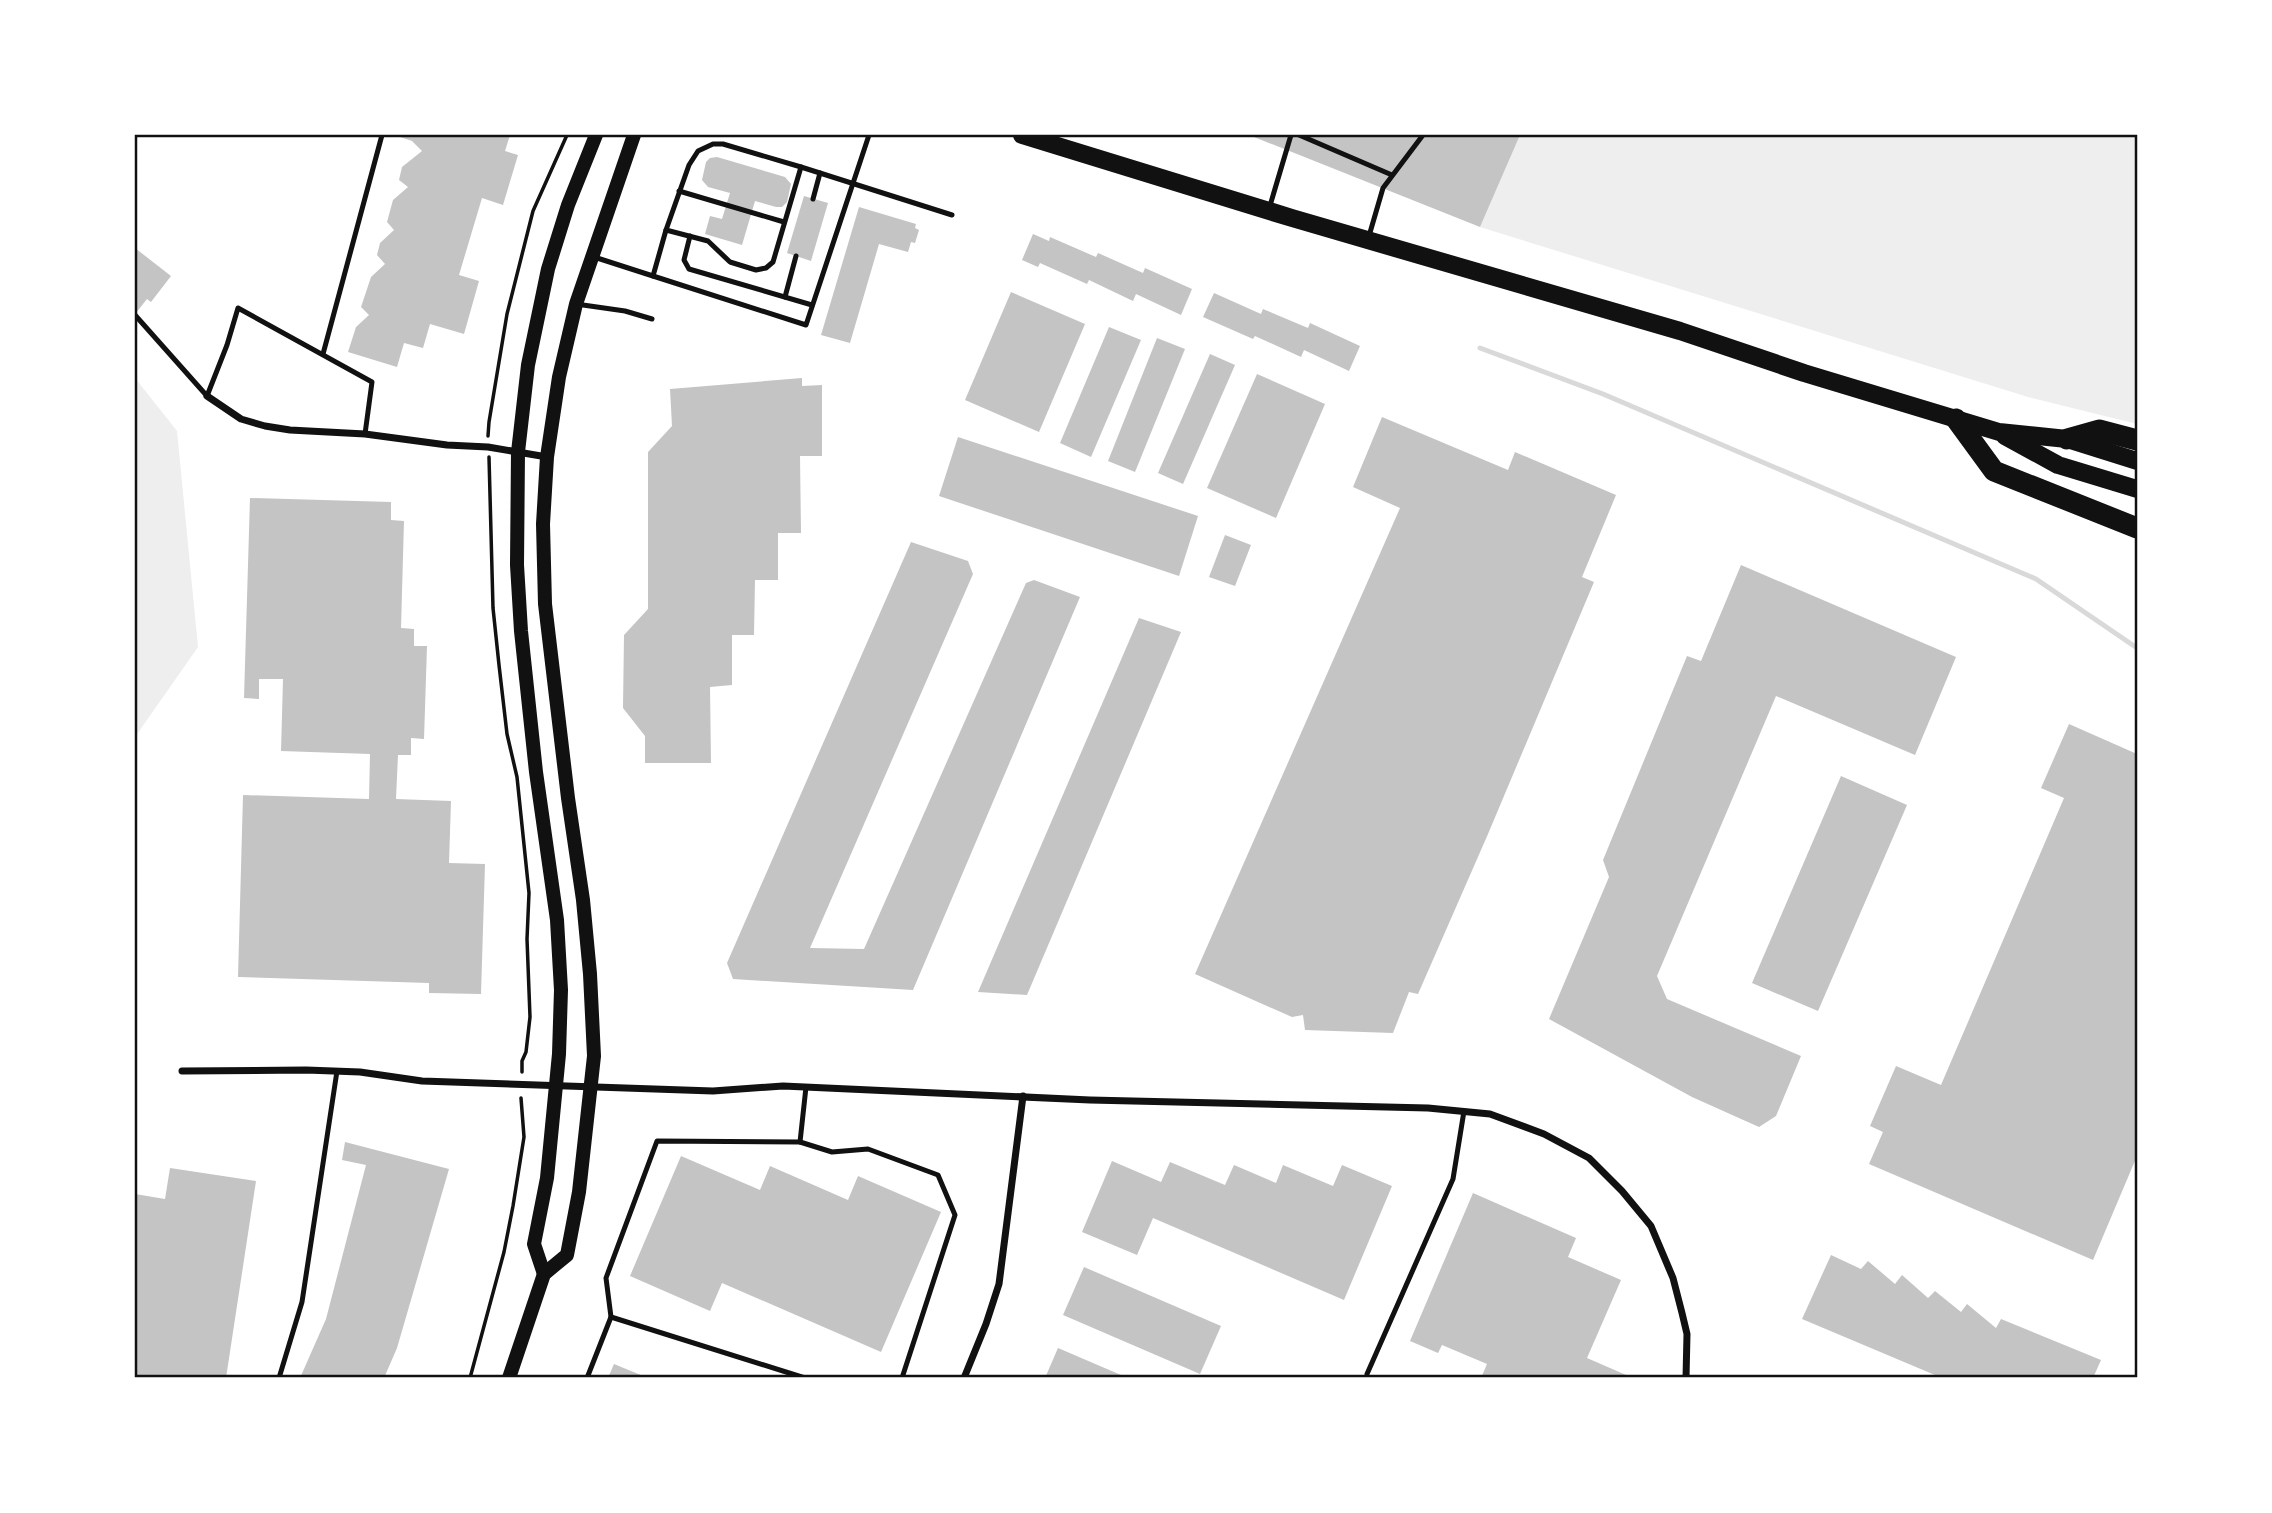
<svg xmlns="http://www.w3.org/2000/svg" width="2272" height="1513" viewBox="0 0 2272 1513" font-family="'Work Sans',sans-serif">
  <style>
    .green { fill: #eee }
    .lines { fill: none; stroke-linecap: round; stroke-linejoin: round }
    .stream { stroke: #d9d9d9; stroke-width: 5 }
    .building { fill: #c4c4c4 }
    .path { stroke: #111; stroke-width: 3.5 }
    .service { stroke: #111; stroke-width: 5 }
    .minor { stroke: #111; stroke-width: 7 }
    .secondary { stroke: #111; stroke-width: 14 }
    .primary { stroke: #111; stroke-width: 18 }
    .motorway { stroke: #111; stroke-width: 21 }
    .neatline { fill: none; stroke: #111; stroke-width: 2.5 }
  </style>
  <rect width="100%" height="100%" fill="#fff"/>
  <!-- green -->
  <g class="green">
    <polygon points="1520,135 2137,135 2137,424 2028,397 1480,227"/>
    <polygon points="135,378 177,431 198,647 135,737"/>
  </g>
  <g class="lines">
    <!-- stream -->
    <polyline class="stream" points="1480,348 1603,394 2036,579 2137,648"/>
  </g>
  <!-- building -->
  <g class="building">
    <polygon points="401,135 510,135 505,151 518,155 503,205 482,198 459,275 479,281 464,334 430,324 423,348 404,343 397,367 348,352 356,327 369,315 361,307 371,277 385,264 377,255 380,243 394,230 387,222 393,200 408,187 399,180 402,167 422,151 412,141 400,137"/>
    <polygon points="1249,135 1520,135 1480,227"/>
    <polygon points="717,157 785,177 791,184 787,202 782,207 776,207 755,201 742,245 705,234 710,216 722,219 730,193 708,187 702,180 706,162 710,158"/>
    <polygon points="804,196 828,203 811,261 787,253"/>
    <polygon points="859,207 916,224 915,228 919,230 915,243 911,242 908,252 879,244 850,343 821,335"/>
    <polygon points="1033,234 1049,241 1050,237 1096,257 1098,253 1143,273 1145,268 1192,289 1181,315 1136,294 1133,301 1089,280 1087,284 1040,263 1038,267 1022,260"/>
    <polygon points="135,248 171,276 151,302 147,299 135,314"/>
    <polygon points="1011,292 1085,324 1039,432 965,400"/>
    <polygon points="1214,293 1261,314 1263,309 1308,328 1310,323 1360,346 1349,371 1304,350 1301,357 1255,336 1253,339 1203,317"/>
    <polygon points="1109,327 1141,340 1091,457 1060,443"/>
    <polygon points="1157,338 1185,349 1135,472 1108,461"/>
    <polygon points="1210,354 1235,365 1183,484 1158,473"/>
    <polygon points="1257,374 1325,404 1276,518 1207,488"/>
    <polygon points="802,378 802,386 822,385 822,456 800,456 801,533 778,533 778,580 755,580 754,635 732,635 732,685 710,687 711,763 645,763 645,736 623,708 624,635 648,609 648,452 672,426 670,389"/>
    <polygon points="1382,417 1508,470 1515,452 1616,495 1582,577 1594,582 1488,834 1418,994 1409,992 1393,1033 1305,1030 1303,1015 1292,1017 1195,974 1400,508 1353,487"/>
    <polygon points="958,437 1198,516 1179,576 939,496"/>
    <polygon points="250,498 391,502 391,520 404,521 401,628 414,629 414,646 427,646 424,739 411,738 411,755 398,755 396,799 451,801 449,863 485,864 481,994 429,993 429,983 238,977 243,795 369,799 370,754 281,751 283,679 259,679 259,699 244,698"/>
    <polygon points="1225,535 1251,545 1235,586 1209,577"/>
    <polygon points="911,542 968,561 973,574 810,948 864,949 1026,583 1034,580 1080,597 913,990 733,979 727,963"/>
    <polygon points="1741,565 1956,657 1915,755 1776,696 1657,976 1667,999 1801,1056 1776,1116 1759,1127 1692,1097 1549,1019 1609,877 1603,860 1687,656 1701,661"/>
    <polygon points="1139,618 1181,632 1027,995 978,992"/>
    <polygon points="2069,724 2137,754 2137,1156 2093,1260 1869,1164 1883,1132 1870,1126 1896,1066 1941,1085 2064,798 2041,788"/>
    <polygon points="1841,776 1907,805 1818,1011 1752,983"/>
    <polygon points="345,1142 449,1169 397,1348 384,1378 300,1378 326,1319 366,1165 342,1160"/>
    <polygon points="681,1156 760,1190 770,1166 848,1200 858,1176 941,1212 881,1352 722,1283 710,1311 630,1276"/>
    <polygon points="1112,1161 1161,1182 1170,1162 1225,1185 1234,1165 1276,1183 1283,1165 1333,1186 1342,1165 1392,1186 1344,1300 1153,1218 1137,1255 1082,1232"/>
    <polygon points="170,1168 256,1181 226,1378 135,1378 135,1194 165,1199"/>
    <polygon points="1473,1193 1576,1238 1568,1257 1621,1280 1587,1358 1633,1378 1481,1378 1487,1364 1442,1345 1438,1353 1410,1341"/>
    <polygon points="1831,1255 1861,1269 1868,1261 1895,1284 1902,1275 1928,1298 1935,1291 1961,1312 1967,1304 1996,1328 2001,1319 2101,1360 2093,1378 1942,1378 1802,1319"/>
    <polygon points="1084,1267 1221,1326 1200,1374 1063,1315"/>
    <polygon points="1058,1348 1128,1378 1045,1378"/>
    <polygon points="614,1364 648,1378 608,1378"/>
  </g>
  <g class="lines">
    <!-- path -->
    <g class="path">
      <polyline points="488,436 489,422 507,314 533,211 567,135"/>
      <polyline points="489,457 493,608 499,665 507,734 517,777 529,893 527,939 530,1017 526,1052 522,1061 522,1072"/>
      <polyline points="470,1378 504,1252 513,1206 524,1137 521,1098"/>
    </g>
    <!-- service -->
    <g class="service">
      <polyline points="1299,135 1392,175"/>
      <polyline points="679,191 784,222"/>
      <polyline points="813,199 820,173"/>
      <polyline points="1269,209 1291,135"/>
      <polyline points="666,230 708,241 730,262 756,270 766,268 773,262 801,167"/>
      <polyline points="690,236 684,260 689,269 812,305"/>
      <polyline points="1369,236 1383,188 1423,135"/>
      <polyline points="594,257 653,276 666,230 689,165 698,151 713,144 723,144 801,167 952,215"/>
      <polyline points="653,276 806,325 869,135"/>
      <polyline points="785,297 796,256"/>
      <polyline points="576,304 625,311 652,319"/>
      <polyline points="135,315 207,396 227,345 238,308 372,382 365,434"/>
      <polyline points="323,354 382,135"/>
      <polyline points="800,1142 832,1152 868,1149 938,1175 955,1215 902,1378"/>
      <polyline points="1367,1374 1453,1179 1464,1111"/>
      <polyline points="279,1378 302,1302 337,1071"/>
      <polyline points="587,1378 611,1317"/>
      <polyline points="805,1378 611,1317 606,1278 657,1141 800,1142 806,1087"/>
    </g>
    <!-- minor -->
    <g class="minor">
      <polyline points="207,396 241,419 265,426 290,430 365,434 447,445 488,447 547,457"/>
      <polyline points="182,1071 306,1070 360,1072 422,1081 713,1091 783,1086 1090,1100 1428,1108 1490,1114 1544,1134 1589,1158 1622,1191 1651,1226 1673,1278 1682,1313 1687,1334 1686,1378"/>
      <polyline points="964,1378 986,1324 999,1284 1023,1096"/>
    </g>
    <!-- secondary -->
    <g class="secondary">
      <polyline points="544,1274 534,1244 547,1178 559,1054 561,990 557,920 536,772 521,631 517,565 518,452 528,365 548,269 568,205 596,135"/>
      <polyline points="509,1378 544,1274 567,1255 579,1192 594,1056 590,974 583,900 568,798 545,604 543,524 547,457 559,377 576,304 634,135"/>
    </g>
    <!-- primary -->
    <g class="primary">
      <polyline points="1022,135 1292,218 1680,331 1804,373 1999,432 2067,439 2137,461"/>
      <polyline points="2005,436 2058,465 2137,489"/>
    </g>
    <!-- motorway -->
    <g class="motorway">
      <polyline points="1956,419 1994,471 2137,528"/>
      <polyline points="2067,439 2099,430 2137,440"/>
    </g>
  </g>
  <!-- border -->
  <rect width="2272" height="1513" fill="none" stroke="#ffffff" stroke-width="273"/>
  <rect x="136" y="136" width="2000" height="1240" class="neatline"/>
</svg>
